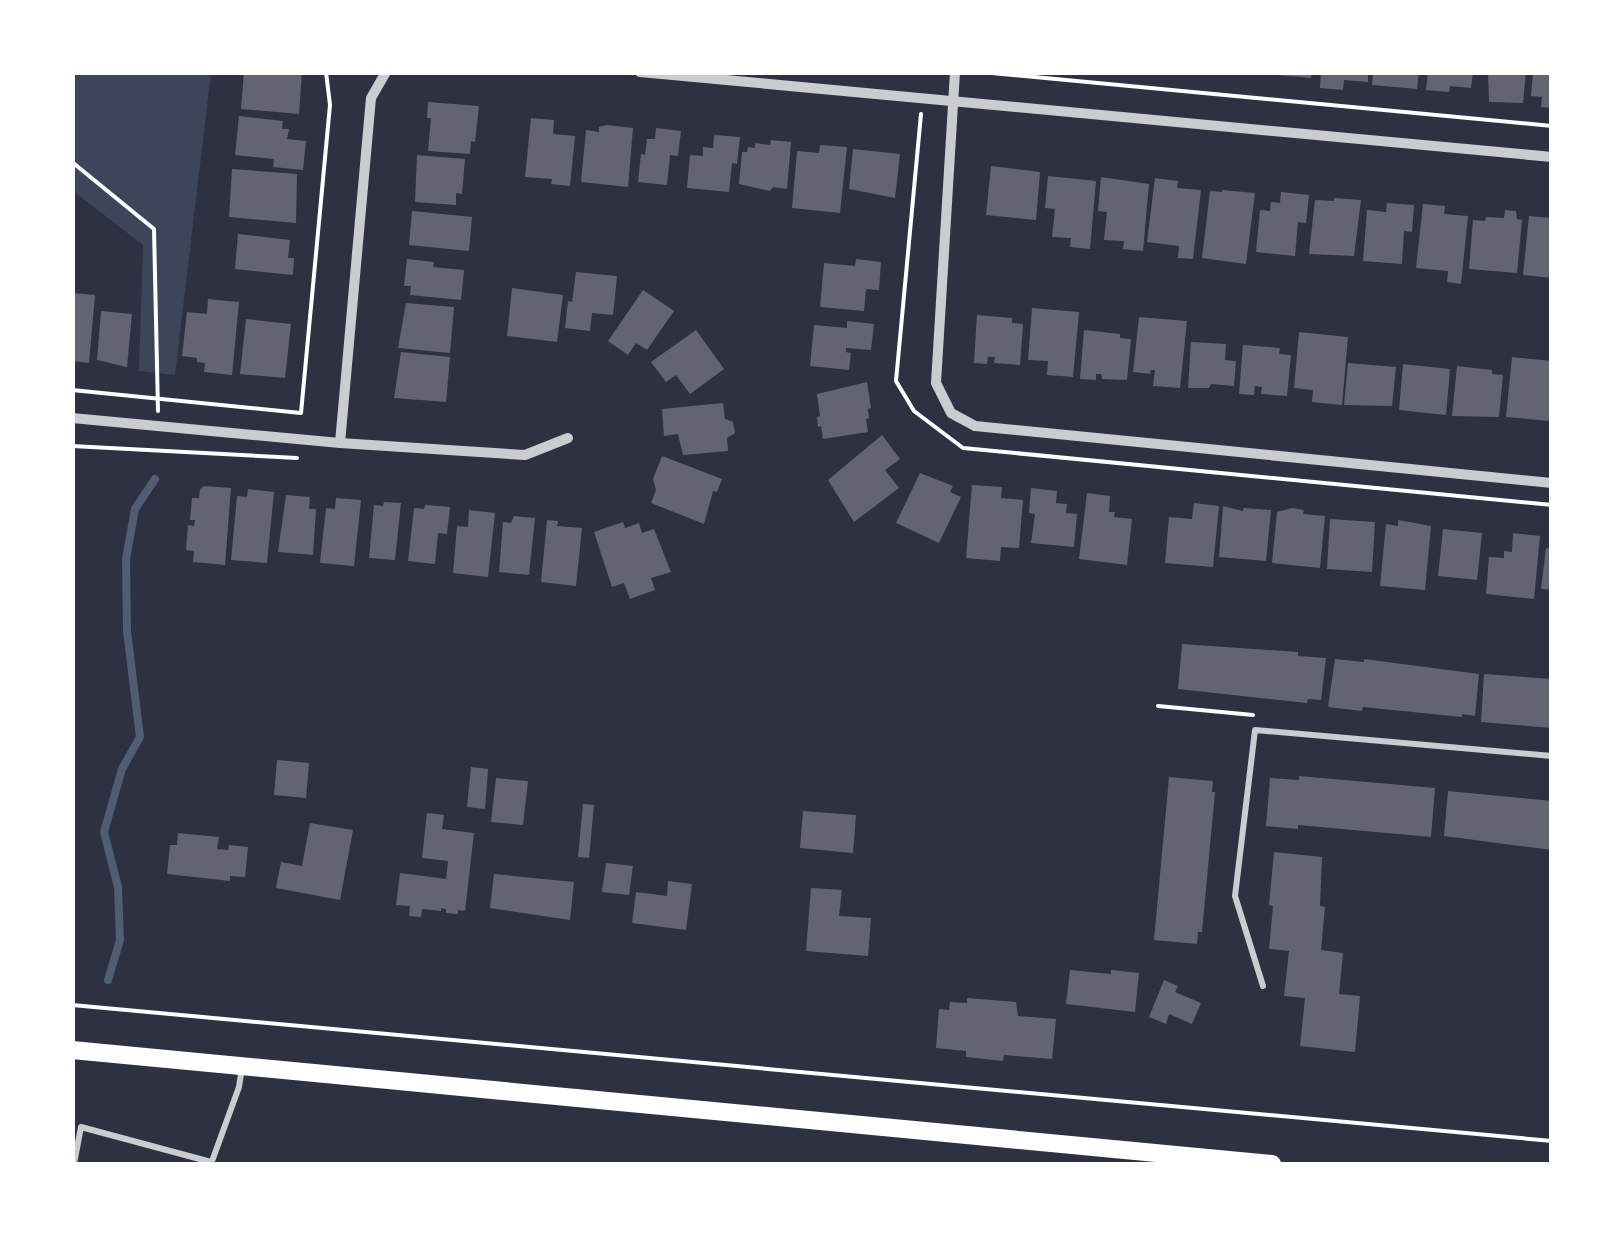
<svg xmlns="http://www.w3.org/2000/svg" width="1624" height="1237" viewBox="0 0 1624 1237" font-family="'DM Sans',sans-serif">
  <style>
    .green { fill: #3c4559 }
    .lines { fill: none; stroke-linecap: round; stroke-linejoin: round }
    .stream { stroke: #4f5d75; stroke-width: 8 }
    .building { fill: #626471 }
    .path { stroke: #fff; stroke-width: 4 }
    .service { stroke: #caccd0; stroke-width: 6 }
    .minor { stroke: #caccd0; stroke-width: 10 }
    .secondary { stroke: #fff; stroke-width: 18 }
  </style>
  <rect width="100%" height="100%" fill="#2d3142"/>
  <!-- green -->
  <polygon class="green" points="72,73 211,73 175,375 139,371 143,245 73,191"/>
  <g class="lines">
    <!-- stream -->
    <polyline class="stream" points="108,980 120,940 118,887 104,832 122,769 140,737 127,631 126,559 135,509 155,479"/>
  </g>
  <!-- building -->
  <g class="building">
    <polygon points="244,72 302,72 299,114 241,109"/>
    <polygon points="1279,72 1312,72 1311,78 1278,75"/>
    <polygon points="1321,72 1368,72 1368,82 1344,80 1343,90 1320,88"/>
    <polygon points="1373,72 1419,72 1417,89 1372,85"/>
    <polygon points="1428,72 1473,72 1471,88 1450,86 1449,92 1426,90"/>
    <polygon points="1488,72 1526,72 1523,103 1489,102"/>
    <polygon points="1533,72 1552,72 1552,108 1541,107 1542,97 1531,96"/>
    <polygon points="428,102 479,106 475,142 471,141 470,154 428,151 431,118 427,118"/>
    <polygon points="239,116 283,121 282,129 289,129 287,139 306,141 303,170 273,167 274,159 235,155"/>
    <polygon points="531,118 554,120 553,134 575,136 570,186 551,184 552,179 525,177"/>
    <polygon points="607,125 633,128 628,187 581,182 586,130 599,132 599,127"/>
    <polygon points="656,128 681,131 678,156 670,155 667,185 638,182 641,154 645,155 647,139 655,139"/>
    <polygon points="714,135 740,137 737,164 732,163 729,192 687,188 690,155 703,156 703,147 713,148"/>
    <polygon points="771,140 791,142 787,189 773,187 770,191 739,184 742,152 747,152 748,147 755,148 755,143 770,145"/>
    <polygon points="820,145 847,147 840,213 792,208 797,151 819,153"/>
    <polygon points="853,149 900,154 895,198 849,189"/>
    <polygon points="417,155 465,159 462,194 456,193 456,205 415,202"/>
    <polygon points="991,166 1040,172 1036,220 986,215"/>
    <polygon points="232,169 297,174 296,223 229,217"/>
    <polygon points="1048,176 1096,181 1090,249 1070,247 1071,238 1052,237 1055,209 1045,208"/>
    <polygon points="1101,177 1149,184 1143,251 1123,249 1124,241 1104,240 1107,212 1098,211"/>
    <polygon points="1155,178 1178,181 1177,188 1201,190 1193,259 1178,258 1179,246 1147,242"/>
    <polygon points="1222,190 1255,193 1246,264 1202,258 1210,191 1222,192"/>
    <polygon points="1281,192 1309,195 1306,223 1298,222 1295,256 1256,252 1260,210 1270,211 1271,202 1280,203"/>
    <polygon points="1334,198 1361,200 1354,256 1309,254 1315,200 1334,201"/>
    <polygon points="1387,203 1414,205 1412,232 1404,231 1402,264 1363,261 1367,210 1386,212"/>
    <polygon points="1423,204 1445,206 1444,214 1468,216 1461,284 1447,282 1448,271 1416,268"/>
    <polygon points="1505,210 1516,211 1517,219 1522,220 1517,273 1469,269 1473,220 1485,221 1486,217 1504,218"/>
    <polygon points="412,211 472,217 469,251 409,245"/>
    <polygon points="1529,216 1552,218 1552,278 1523,275"/>
    <polygon points="238,234 290,240 288,258 294,258 293,275 235,269"/>
    <polygon points="407,259 434,262 433,267 464,270 461,300 410,295 411,286 404,286"/>
    <polygon points="856,259 881,262 879,290 866,289 864,311 820,307 824,263 855,266"/>
    <polygon points="576,272 617,276 613,315 592,313 590,331 565,328 568,301 572,302"/>
    <polygon points="512,288 563,295 557,342 507,336"/>
    <polygon points="643,290 674,311 647,350 636,343 628,355 608,341"/>
    <polygon points="72,293 95,295 89,363 72,361"/>
    <polygon points="208,299 239,302 232,375 204,372 205,363 197,362 197,358 182,356 187,312 207,314"/>
    <polygon points="406,303 454,307 450,353 398,348"/>
    <polygon points="1032,308 1079,312 1073,377 1047,375 1048,361 1028,360"/>
    <polygon points="101,311 132,314 127,367 97,360"/>
    <polygon points="977,315 1012,318 1012,323 1023,324 1020,365 994,363 995,357 988,357 987,364 974,363"/>
    <polygon points="1139,317 1187,321 1180,388 1153,386 1155,370 1151,370 1150,374 1133,372"/>
    <polygon points="246,319 291,324 285,378 240,374"/>
    <polygon points="847,321 874,324 871,350 846,348 846,352 851,353 849,370 810,366 814,325 847,328"/>
    <polygon points="696,330 724,369 690,394 676,375 666,382 651,362"/>
    <polygon points="1084,330 1120,334 1120,338 1131,339 1127,380 1102,379 1101,374 1096,374 1096,380 1080,379"/>
    <polygon points="1299,332 1348,337 1342,405 1312,402 1313,390 1294,388"/>
    <polygon points="1191,342 1226,344 1225,360 1236,361 1234,386 1211,384 1209,388 1188,388"/>
    <polygon points="1243,345 1280,348 1279,354 1291,355 1287,396 1261,394 1262,387 1255,386 1254,395 1239,394"/>
    <polygon points="401,352 450,357 446,402 394,398"/>
    <polygon points="1512,357 1552,361 1550,421 1506,417"/>
    <polygon points="1348,363 1396,367 1392,406 1344,405"/>
    <polygon points="1403,364 1450,369 1446,415 1399,410"/>
    <polygon points="1457,366 1492,370 1492,374 1503,375 1499,417 1452,416"/>
    <polygon points="867,382 871,408 868,409 869,418 866,419 868,432 823,439 821,426 818,427 817,417 820,416 817,394"/>
    <polygon points="723,403 725,419 733,422 735,433 727,438 728,451 683,455 678,434 664,436 662,409"/>
    <polygon points="882,435 900,459 885,470 899,488 854,522 828,480"/>
    <polygon points="662,456 722,479 717,492 713,491 704,524 651,503 656,490 653,479"/>
    <polygon points="920,473 953,486 950,492 961,497 939,543 896,523"/>
    <polygon points="972,485 1002,487 1001,498 1023,500 1019,548 1001,547 1000,561 966,558"/>
    <polygon points="204,486 231,488 225,565 193,562 194,551 186,550 188,525 194,526 195,520 190,520 192,498 199,498 200,489"/>
    <polygon points="1031,488 1057,491 1056,503 1067,504 1066,513 1077,514 1074,547 1031,543 1035,514 1029,513"/>
    <polygon points="248,489 274,492 267,563 231,560 237,496 247,497"/>
    <polygon points="1087,493 1110,496 1109,512 1115,512 1114,517 1132,519 1127,565 1079,559"/>
    <polygon points="286,495 310,497 309,509 316,509 313,555 278,552"/>
    <polygon points="336,498 361,500 354,566 320,563 326,508 335,509"/>
    <polygon points="384,502 401,503 395,560 369,558 374,505 383,506"/>
    <polygon points="1194,503 1219,506 1213,567 1165,563 1169,517 1192,519"/>
    <polygon points="425,505 450,507 447,534 438,533 435,564 408,561 414,508 424,509"/>
    <polygon points="1223,506 1243,511 1244,508 1271,510 1266,561 1219,557"/>
    <polygon points="1292,508 1304,510 1303,514 1325,516 1320,568 1272,563 1277,512"/>
    <polygon points="469,510 495,513 488,577 453,573 457,526 468,527"/>
    <polygon points="514,516 535,518 529,575 499,572 503,522 511,523"/>
    <polygon points="1330,519 1375,522 1372,572 1327,569"/>
    <polygon points="547,520 558,521 557,526 582,528 576,586 541,582"/>
    <polygon points="1398,520 1431,526 1425,590 1380,586 1386,524 1398,526"/>
    <polygon points="623,522 625,528 639,523 642,533 654,529 671,572 651,578 655,590 630,599 624,583 612,587 594,532"/>
    <polygon points="1443,529 1482,533 1477,580 1438,576"/>
    <polygon points="1513,533 1540,536 1534,599 1486,594 1489,557 1504,558 1504,551 1512,552"/>
    <polygon points="1546,548 1552,549 1552,590 1541,589"/>
    <polygon points="1182,644 1298,652 1298,656 1326,658 1321,700 1308,699 1307,703 1178,689"/>
    <polygon points="1335,659 1364,662 1364,659 1479,674 1475,716 1462,714 1462,717 1363,707 1362,711 1328,707"/>
    <polygon points="1484,674 1552,679 1552,728 1481,722"/>
    <polygon points="277,760 309,763 306,798 274,795"/>
    <polygon points="471,767 488,769 485,809 467,807"/>
    <polygon points="1299,776 1435,788 1431,837 1298,825 1298,829 1266,826 1270,778 1299,780"/>
    <polygon points="1169,777 1213,781 1212,792 1215,792 1202,932 1198,932 1197,944 1154,940"/>
    <polygon points="496,778 528,781 523,825 491,822"/>
    <polygon points="1448,791 1552,801 1552,850 1444,836"/>
    <polygon points="583,804 594,805 589,858 578,857"/>
    <polygon points="803,811 856,815 853,853 800,848"/>
    <polygon points="427,813 444,815 442,829 474,833 465,911 458,910 458,914 446,913 446,909 441,908 441,911 422,909 421,917 409,916 410,906 396,905 400,873 446,879 448,861 422,858"/>
    <polygon points="310,823 353,830 340,900 276,888 281,862 302,866"/>
    <polygon points="178,833 219,837 217,849 228,850 229,845 248,847 245,877 230,876 230,881 167,874 170,845 177,845"/>
    <polygon points="1274,852 1322,857 1320,906 1325,907 1321,950 1343,953 1339,994 1360,996 1355,1052 1300,1046 1305,998 1284,996 1289,951 1269,949 1273,906 1269,905"/>
    <polygon points="606,863 633,866 629,895 602,892"/>
    <polygon points="494,874 574,882 570,920 490,908"/>
    <polygon points="668,881 692,884 686,930 632,923 636,892 667,896"/>
    <polygon points="811,888 842,890 839,916 871,918 868,956 806,951"/>
    <polygon points="1070,970 1111,974 1111,970 1139,973 1135,1012 1066,1004"/>
    <polygon points="1164,980 1178,986 1175,992 1201,1003 1192,1024 1169,1014 1166,1024 1149,1017"/>
    <polygon points="967,998 1016,1002 1018,1016 1056,1019 1052,1059 1004,1055 1003,1061 966,1057 966,1051 936,1048 939,1009 949,1010 950,1002 967,1003"/>
  </g>
  <g class="lines">
    <!-- path -->
    <g class="path">
      <polyline points="981,72 1552,126"/>
      <polyline points="921,114 896,381 914,411 963,448 1552,505"/>
      <polyline points="72,162 154,229 158,411"/>
      <polyline points="72,390 301,413 330,105 326,72"/>
      <polyline points="72,446 297,458"/>
      <polyline points="1158,706 1253,715"/>
      <polyline points="72,1005 1552,1141"/>
    </g>
    <!-- service -->
    <g class="service">
      <polyline points="1263,986 1235,896 1255,730 1552,756"/>
      <polyline points="74,1164 81,1127 211,1162"/>
      <polyline points="211,1164 239,1087 242,1067"/>
    </g>
    <!-- minor -->
    <g class="minor">
      <polyline points="640,72 1552,157"/>
      <polyline points="955,72 936,383 951,413 975,426 1552,483"/>
      <polyline points="72,418 340,443 525,455 568,438"/>
      <polyline points="340,443 371,98 386,72"/>
    </g>
    <!-- secondary -->
    <polyline class="secondary" points="72,1050 1272,1164"/>
  </g>
  <!-- border -->
  <rect width="1624" height="1237" fill="none" stroke="#ffffff" stroke-width="150"/>
</svg>
